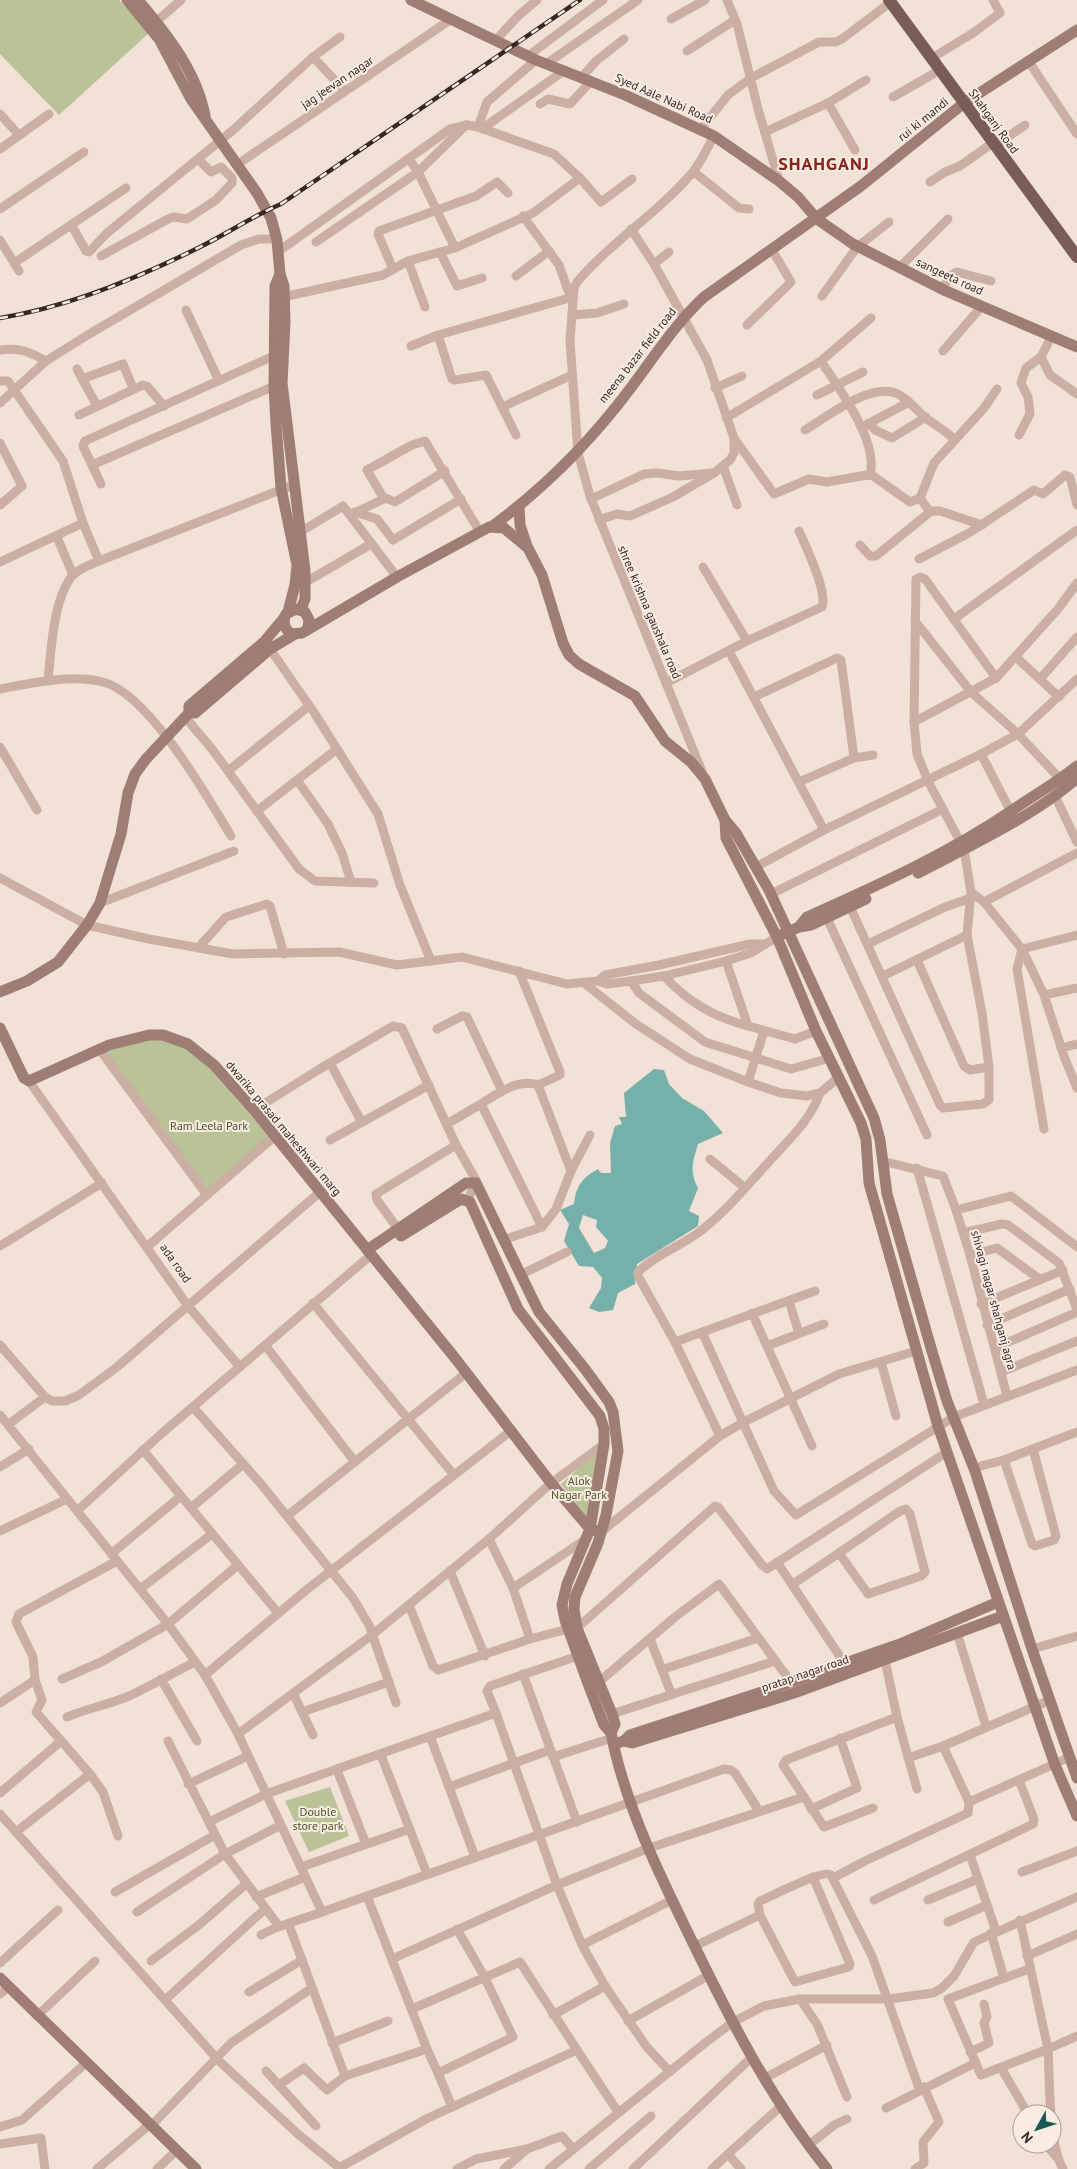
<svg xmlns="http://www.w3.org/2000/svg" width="1077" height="2169" viewBox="0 0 1077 2169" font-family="'PT Sans',sans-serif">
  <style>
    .green { fill: #bac297 }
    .water { fill: #75b1aa; fill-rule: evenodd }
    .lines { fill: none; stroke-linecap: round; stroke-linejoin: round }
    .street { stroke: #cbafa3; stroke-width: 9 }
    .secondary { stroke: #9e7d74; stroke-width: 11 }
    .primary { stroke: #785c55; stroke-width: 12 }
    .rail-casing { stroke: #352825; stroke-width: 4.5 }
    .rail { stroke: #faece3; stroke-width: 2.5; stroke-dasharray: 8; stroke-linecap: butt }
    .labels { text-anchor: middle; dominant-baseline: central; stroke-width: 4; stroke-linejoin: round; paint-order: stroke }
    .street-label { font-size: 12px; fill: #352825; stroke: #faece3 }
    .park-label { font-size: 12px; fill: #4b5528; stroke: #faece3 }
    .district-label { font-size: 18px; font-weight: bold; letter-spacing: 1px; fill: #89231a; stroke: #faece3 }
  </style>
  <rect width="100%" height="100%" fill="#f2e1d7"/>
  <!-- green -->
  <g class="green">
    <polygon points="0,0 119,0 149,33 59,115 0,54"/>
    <polygon points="157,1037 188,1044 270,1137 208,1189 105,1051"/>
    <polygon points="598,1451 589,1522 561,1484"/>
    <polygon points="330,1787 349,1836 309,1852 285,1801"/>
  </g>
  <!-- water -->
  <path class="water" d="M654 1069 664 1070 669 1084 682 1098 704 1111 723 1133 698 1144C693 1161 689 1172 698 1188L689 1211 699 1216 698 1226 637 1264 635 1284 618 1293 613 1310 599 1312 589 1308 601 1288 602 1278 593 1267 579 1266 564 1241 569 1224 560 1210 574 1204C576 1186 582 1178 598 1169L601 1173H611L610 1143 615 1126 622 1124 619 1117H626L624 1093ZM583 1215 597 1220 596 1227 608 1241 605 1248 594 1253 579 1228Z"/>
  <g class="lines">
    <!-- street -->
    <g class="street">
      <polyline points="727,0 737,24 758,109 779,181"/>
      <polyline points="671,19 705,0"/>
      <polyline points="151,26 181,0"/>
      <polyline points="495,41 518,16 537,0"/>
      <polyline points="687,51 735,20"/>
      <polyline points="528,56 603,0"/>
      <polyline points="313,57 345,91"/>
      <polyline points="932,58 973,33 1000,13 993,0"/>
      <polyline points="1029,62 1077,134"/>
      <polyline points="546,64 638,0"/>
      <polyline points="582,77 596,61 624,39"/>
      <polyline points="893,97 940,70"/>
      <polyline points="828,103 855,150"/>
      <polyline points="540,104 548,99 570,104 591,81"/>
      <polyline points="0,114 19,135"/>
      <polyline points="478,127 487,102 536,60"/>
      <polyline points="482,129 565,70"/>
      <polyline points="700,130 728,95 751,78 819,42 836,42 842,39 891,2"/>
      <polyline points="765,132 828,103 866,80"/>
      <polyline points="996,145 1025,125"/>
      <polyline points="0,149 49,114"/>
      <polyline points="238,164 450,20"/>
      <polyline points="694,172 739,208 749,209"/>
      <polyline points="930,182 945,172 960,166 994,142"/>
      <polyline points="0,209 84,152"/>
      <polyline points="523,216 559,265 570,296"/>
      <polyline points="72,226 86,251 89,252 107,233 232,131 313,57 340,37"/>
      <polyline points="0,240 19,271"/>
      <polyline points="316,242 418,172 409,159"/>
      <polyline points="455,248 418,172 466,125"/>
      <polyline points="279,251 450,129 467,125 478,127 554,154 580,178 601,202 632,179"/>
      <polyline points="440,252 457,286 482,278"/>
      <polyline points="101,256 168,219 174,217 187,219 216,200 232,183 232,178 221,167 211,172 198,159"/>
      <polyline points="408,261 425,307"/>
      <polyline points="14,263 126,188"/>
      <polyline points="654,264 669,252"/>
      <polyline points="900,267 948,219"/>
      <polyline points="393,269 378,234 379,231 476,196 497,182 508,193"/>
      <polyline points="516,276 549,251"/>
      <polyline points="942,289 950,276 957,272 991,281"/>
      <polyline points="822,296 857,247 889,222"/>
      <polyline points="283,297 383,275 408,261 455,248 533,213 580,178"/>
      <polyline points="186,310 219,381"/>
      <polyline points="572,315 597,313 624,304"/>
      <polyline points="747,325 791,282 772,250"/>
      <polyline points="438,335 452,379 455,380 486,375 516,435"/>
      <polyline points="1051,337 1041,357 1050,375 1077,394"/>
      <polyline points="411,346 438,335 573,297"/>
      <path d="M0 350C19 347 30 352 46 361"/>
      <polyline points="943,351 982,306"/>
      <path d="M821 361C839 389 879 441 870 475"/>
      <polyline points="77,369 97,406"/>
      <polyline points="82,379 123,364 133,388"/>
      <polyline points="0,381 8,381 63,461 83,523 99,561 293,485"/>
      <polyline points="715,388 742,376"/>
      <polyline points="817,395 863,372"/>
      <polyline points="0,403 46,361 91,333 241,245 259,239 277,239"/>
      <polyline points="502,407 572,375"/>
      <polyline points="79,415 143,385 147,386 164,406"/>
      <polyline points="726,418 821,361 871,318"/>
      <polyline points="869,423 875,430 892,438 926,417"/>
      <polyline points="866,425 909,402"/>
      <path d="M805 430C828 416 872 381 898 394 909 400 917 411 927 419 937 426 946 431 955 440"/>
      <polyline points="1019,435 1030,414 1028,397 1021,383 1026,368 1041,357"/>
      <polyline points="734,438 774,494 809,479 827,482 867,475 873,476 910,502 920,498"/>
      <polyline points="0,443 22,486 0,505"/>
      <polyline points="92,465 279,384"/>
      <polyline points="723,466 737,505"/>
      <polyline points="101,484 83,446 85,441 278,354"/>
      <polyline points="384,499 367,470 412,445 425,441 480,532"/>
      <polyline points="591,499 644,474 658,473 679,476 712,473"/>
      <polyline points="930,511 940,511 982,525"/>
      <polyline points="355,512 377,519 393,540 461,499"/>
      <polyline points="354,513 386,498 395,502 445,471"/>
      <polyline points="599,520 617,514 630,516 673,497 714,473 730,460 734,453 734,438 707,360 654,264 631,229"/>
      <polyline points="302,531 343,506 397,577"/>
      <polyline points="57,537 73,575"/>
      <polyline points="860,545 870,556 876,556 930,512 920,498 934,463 984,408 997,389"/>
      <polyline points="919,559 969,533 1034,490 1043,494 1065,475 1070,477 1077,505"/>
      <polyline points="0,562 83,523"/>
      <polyline points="703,567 747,641"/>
      <polyline points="306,582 371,544"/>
      <polyline points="954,619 1077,530"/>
      <polyline points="915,621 971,692 1018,734 1063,782"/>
      <polyline points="270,649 315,714 378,814 400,885 431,961"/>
      <polyline points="729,651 824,830"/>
      <polyline points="1016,657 1059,697"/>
      <polyline points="996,678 925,579 920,577 916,579 914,722 917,754 928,781 964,849 971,892 984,902 1022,949 1044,995 1065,1059 1077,1088"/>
      <polyline points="1040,679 1077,637"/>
      <path d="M48 681C51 651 53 600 72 576 79 568 90 565 99 561"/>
      <path d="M666 683 747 641 822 607C828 592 806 547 799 531"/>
      <path d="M0 689C32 683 70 674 103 682 148 693 207 796 231 836"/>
      <polyline points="754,697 837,658 841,660 854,758 799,782"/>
      <polyline points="185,717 212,749 299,869 315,881 374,883"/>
      <polyline points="914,722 996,678 1058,609 1077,583"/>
      <polyline points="0,747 37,810"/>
      <polyline points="981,754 1013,816"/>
      <polyline points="854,758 873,755"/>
      <polyline points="228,771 309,706"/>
      <path d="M703 774 590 496 578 453 570 341 574 288 577 282C612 241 658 213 692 173 701 163 707 148 714 136"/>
      <polyline points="297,780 328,824 342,853 351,882"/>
      <polyline points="1055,796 1077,842"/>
      <polyline points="257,811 337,749"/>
      <polyline points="756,867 824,830 981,754 1018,734 1077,679"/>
      <polyline points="0,878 87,925 149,939 233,954 339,952 397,965 462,957 567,984 598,981 605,975 659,965 750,944 765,944"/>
      <polyline points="771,894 943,809"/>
      <polyline points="848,902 940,1105 943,1108 983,1104 989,1100 989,1067 982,1013 967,935 971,892"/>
      <polyline points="984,902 1077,853"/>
      <polyline points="100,903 234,851"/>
      <polyline points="827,918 927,1135"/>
      <polyline points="868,944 945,907 971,898"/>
      <polyline points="198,948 226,917 267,904 270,906 284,954"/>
      <polyline points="917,960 964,1066 970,1070 989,1067"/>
      <polyline points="726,961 748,1026 795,1039 816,1031"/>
      <polyline points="519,971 560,1072 560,1075 538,1085 571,1171"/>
      <path d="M664 976C688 1002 714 1017 748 1026"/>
      <polyline points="883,976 967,935"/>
      <polyline points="598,981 607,984 631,981 664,976 726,961 751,953 777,937"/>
      <polyline points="631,981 639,993 705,1042 791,1069 830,1058"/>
      <polyline points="584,983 636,1024 690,1059 748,1082 781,1093 807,1096 820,1093 839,1077"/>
      <polyline points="1044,995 1077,988"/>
      <polyline points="437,1029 462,1016 467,1017 502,1091"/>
      <polyline points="1061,1048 1077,1044"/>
      <polyline points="100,1050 207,1195"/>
      <polyline points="330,1063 361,1121"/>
      <polyline points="29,1081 188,1306 240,1367"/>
      <polyline points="748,1082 764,1031"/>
      <path d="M481 1104C497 1094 518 1078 538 1085"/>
      <polyline points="254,1110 318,1070 393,1026 402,1028 456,1145 476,1180 468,1200"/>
      <polyline points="447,1124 481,1104 542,1227 503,1240"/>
      <polyline points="1044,1129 1017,969 1022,949 1077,935"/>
      <polyline points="330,1140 429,1085"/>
      <polyline points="710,1159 745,1188"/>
      <polyline points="882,1161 943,1176 956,1210 1011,1196 1077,1247"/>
      <polyline points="917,1168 984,1404"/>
      <polyline points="956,1210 970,1255 1007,1396"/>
      <polyline points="542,1227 556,1209 571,1171 590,1135"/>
      <polyline points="398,1229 377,1200 376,1194 456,1145"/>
      <polyline points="963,1233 1002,1224 1008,1225 1059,1263 1077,1309"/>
      <polyline points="0,1246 102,1183"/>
      <polyline points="148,1246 275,1136"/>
      <polyline points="970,1255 997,1248 1038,1278 1037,1281 981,1304"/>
      <polyline points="520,1275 567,1252"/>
      <polyline points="1037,1281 1063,1270"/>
      <polyline points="789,1301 799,1333"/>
      <polyline points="313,1303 453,1474"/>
      <polyline points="752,1313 812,1446"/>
      <polyline points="987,1325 1070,1289"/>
      <polyline points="702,1332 774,1491 796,1515 954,1417 1077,1370"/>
      <polyline points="675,1342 815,1291"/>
      <polyline points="0,1345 45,1397 52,1401 65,1401 79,1395 117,1367 320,1192"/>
      <polyline points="265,1345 355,1462"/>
      <polyline points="767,1346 824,1324"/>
      <polyline points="995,1348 1077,1312"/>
      <polyline points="881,1362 896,1416"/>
      <polyline points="1001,1372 1077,1341"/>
      <polyline points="193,1407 261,1484 353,1598 369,1625 396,1703"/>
      <polyline points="0,1415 168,1624 205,1675 238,1734 322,1912 724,1769 731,1770 735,1773 759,1811"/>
      <polyline points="9,1424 45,1397"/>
      <path d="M720 1436 675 1342 638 1276V1272C656 1254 682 1246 702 1230 726 1211 745 1188 766 1165 787 1141 809 1123 820 1093"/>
      <polyline points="143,1450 278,1613"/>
      <polyline points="1004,1460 1032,1544 1035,1546 1054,1540 1056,1536 1033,1449"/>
      <polyline points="0,1467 29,1449"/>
      <polyline points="973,1468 1004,1460 1077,1432"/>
      <polyline points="191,1508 243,1464"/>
      <polyline points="77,1511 161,1434 371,1255"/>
      <polyline points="287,1516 466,1373"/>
      <polyline points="0,1531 67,1499"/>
      <polyline points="601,1532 720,1436 744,1422 839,1374 916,1351"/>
      <polyline points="489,1539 513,1588 530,1639"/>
      <polyline points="111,1554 181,1496"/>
      <polyline points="117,1561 19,1614 16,1622 33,1657 35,1680 42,1700 36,1712 90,1774 103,1792 118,1836"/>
      <polyline points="777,1562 845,1664"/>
      <polyline points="450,1571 485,1656"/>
      <polyline points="793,1584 839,1553 868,1594 921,1576 925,1572 910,1514 906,1509 900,1511 839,1553"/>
      <polyline points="513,1588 586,1539"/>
      <polyline points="140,1589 212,1534"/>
      <polyline points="409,1605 433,1666 438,1670 530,1639 568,1629"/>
      <polyline points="577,1628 715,1506 718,1507 762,1565 767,1569 947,1452"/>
      <polyline points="957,1633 986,1726"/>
      <polyline points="650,1639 671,1693"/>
      <polyline points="1032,1649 1077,1636"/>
      <polyline points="664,1669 758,1638"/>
      <polyline points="523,1674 577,1822"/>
      <polyline points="205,1675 305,1591 512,1430"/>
      <polyline points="62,1679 101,1662 168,1624 238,1565"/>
      <polyline points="161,1679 197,1741"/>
      <polyline points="600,1681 675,1617 719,1584 791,1682"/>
      <polyline points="294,1695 313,1735"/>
      <polyline points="1050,1700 943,1746 969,1802 1070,1757"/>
      <polyline points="0,1703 35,1680"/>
      <polyline points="302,1712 389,1682"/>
      <polyline points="496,1713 487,1691 490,1686 578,1656"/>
      <polyline points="612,1714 775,1661"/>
      <path d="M67 1717C88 1708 108 1705 129 1696 151 1686 173 1673 195 1662"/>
      <polyline points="897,1717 917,1789"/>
      <polyline points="238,1734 372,1635 489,1539 551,1483 604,1444"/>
      <polyline points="430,1736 475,1857"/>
      <polyline points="168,1741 225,1854 278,1925"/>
      <polyline points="381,1755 427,1874"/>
      <polyline points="553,1757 612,1738"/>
      <polyline points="908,1758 943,1746"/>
      <polyline points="337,1770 366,1844"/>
      <polyline points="188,1784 248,1756"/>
      <polyline points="449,1787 550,1750"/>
      <polyline points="0,1793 60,1742"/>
      <polyline points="873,1808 824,1827 783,1765 786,1760 897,1717 885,1660"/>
      <polyline points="811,1809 857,1788 840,1738"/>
      <polyline points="0,1814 219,2061 299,2135 341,2169"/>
      <polyline points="209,1822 266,1794 496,1713 557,1885 392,1959"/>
      <polyline points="16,1832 90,1774"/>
      <polyline points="970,1855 996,1931"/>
      <polyline points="301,1867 410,1829"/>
      <polyline points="1022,1872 1077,1851"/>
      <path d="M813 1877 850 1964 849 1967 795 1982 760 1915 758 1904 760 1901C772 1896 823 1869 831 1875L872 1956 920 2091"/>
      <polyline points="833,1878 865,1861 968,1813 969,1802"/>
      <polyline points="115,1892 215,1835"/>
      <polyline points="256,1897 305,1877"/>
      <polyline points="874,1900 1033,1824 1034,1819 1019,1780"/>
      <polyline points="928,1900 978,1879"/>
      <polyline points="137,1912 225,1854 281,1825"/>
      <polyline points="1020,1920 1048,2049 981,2075 948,1999 1029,1969"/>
      <polyline points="948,1922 987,1905"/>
      <polyline points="289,1925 345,2076"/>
      <polyline points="991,1933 1004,1978"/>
      <path d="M261 1935C280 1924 301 1920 322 1912"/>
      <polyline points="582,1945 672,1900"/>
      <polyline points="695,1946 760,1915"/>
      <polyline points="1027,1956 1077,1934"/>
      <polyline points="151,1961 200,1924 246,1884"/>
      <polyline points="0,1963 58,1910"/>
      <polyline points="605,1986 646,2046 670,2072"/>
      <polyline points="249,1992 302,1960"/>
      <polyline points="0,1994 9,1987"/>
      <polyline points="800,1999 817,2024 847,2097"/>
      <polyline points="165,2000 265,1909"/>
      <polyline points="412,2009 520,1962 577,2050"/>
      <polyline points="553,2015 605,1986 582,1945 557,1885 649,1848 804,1797"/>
      <polyline points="37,2016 95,1961"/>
      <polyline points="628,2021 709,1975"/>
      <polyline points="332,2043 388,2021"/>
      <polyline points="427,2049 438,2073 513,2037 484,1976 457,1929"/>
      <polyline points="970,2052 989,2043 984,2023 987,2017 984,2004"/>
      <polyline points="1001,2068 1028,2114"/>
      <polyline points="266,2071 316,2126"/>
      <polyline points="438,2073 452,2107"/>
      <polyline points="765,2078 827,2045"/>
      <polyline points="279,2085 304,2068 327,2090 345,2076 427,2049 367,1896"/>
      <polyline points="886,2108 975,2063"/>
      <polyline points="151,2126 231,2043 312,1988"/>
      <polyline points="0,2127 22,2120 86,2063"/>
      <polyline points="0,2144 41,2138 45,2169"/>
      <polyline points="1046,2144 1057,2158"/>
      <polyline points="809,2145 834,2125 847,2119"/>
      <polyline points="339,2168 428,2118 577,2050 618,2112"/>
      <polyline points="97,2169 149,2125"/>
      <polyline points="157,2169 176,2151"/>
      <polyline points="457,2169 476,2159 527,2149 562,2136 573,2149"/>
      <polyline points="504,2169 526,2150"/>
      <polyline points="549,2169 705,2043 733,2022 764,2006 800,1999 889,1999 933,1993 942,1988 954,1976 974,1942 1077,1897"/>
      <polyline points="589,2169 651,2116"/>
      <polyline points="633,2169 752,2057"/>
      <polyline points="712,2169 728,2154"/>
      <polyline points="741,2169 728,2154 781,2106"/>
      <polyline points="915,2169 924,2163 923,2142 939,2122 924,2087"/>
      <path d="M1063 2169C1048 2142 1050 2081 1048 2049L1077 2036"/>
    </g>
    <!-- secondary -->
    <g class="secondary">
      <polyline points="127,0 159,39 191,99 257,193 271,218 277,240 280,274 284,286 285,322 282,383 305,571 305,599 301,609"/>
      <path d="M138 0C167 34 197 72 205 116"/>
      <polyline points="411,0 536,60 625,95 714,136 779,181 798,197 817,219 853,244 946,291 1077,347"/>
      <polyline points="280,274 275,286 274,386 276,424 281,488 297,565 295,585 288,612"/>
      <polyline points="519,506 520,525 527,546"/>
      <path d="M494 525C548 485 590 442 630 389 654 357 675 324 704 297L861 186 964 103 1077 30"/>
      <path d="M308 628 309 620 305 612 296 609 286 614C282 622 284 629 292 634L302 633 397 577 489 527 504 528 528 548 542 575 563 643 569 655 579 664 635 696 665 741 691 762 705 779 725 820 736 833 769 890 874 1118 880 1140 887 1194 931 1348 947 1401 975 1471 1032 1649 1077 1778"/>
      <polyline points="189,713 189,706 264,642 284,618"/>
      <polyline points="725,820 726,838 777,937 816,1031 861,1123 866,1139 869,1183 938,1426 1055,1765 1077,1816"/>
      <path d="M918 873C968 847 1036 815 1077 778"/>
      <polyline points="799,927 811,925 866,899"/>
      <path d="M783 934 799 927 807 917C876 886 948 854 1011 811 1033 796 1056 783 1077 766"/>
      <polyline points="0,992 27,981 58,962 87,925 100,903 121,834 128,793 135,774 146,759 189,713 195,713 270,649 295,634"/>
      <polyline points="0,1028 24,1078 29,1081 109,1045 149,1035 163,1035 188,1044 214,1065 254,1110 455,1358 551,1483 590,1529 601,1532"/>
      <polyline points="401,1236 461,1199 470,1202 518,1309 600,1416 604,1429 604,1444 590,1529 567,1584 562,1605 565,1620 589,1686 604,1725 611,1733"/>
      <polyline points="367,1250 466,1183 476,1183 539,1312 585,1369 609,1402 613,1412 618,1451 606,1515 598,1543 575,1597 574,1609 577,1628 612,1714 615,1724 611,1733"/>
      <path d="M611 1733C625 1805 660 1876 692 1941 731 2021 771 2100 827 2169"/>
      <polyline points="624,1741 630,1735 777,1687 900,1644 998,1602"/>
      <polyline points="614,1744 624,1741 632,1743 794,1693 1003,1616"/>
      <polyline points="0,1978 196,2169"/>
    </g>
    <!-- primary -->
    <polyline class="primary" points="889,0 1077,257"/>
    <defs>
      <path id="rail" d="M0 318C69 307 138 278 200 247 228 233 253 216 281 204L580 0"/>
    </defs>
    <!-- rail casing -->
    <use href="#rail" class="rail-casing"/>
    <!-- rail -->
    <use href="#rail" class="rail"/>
  </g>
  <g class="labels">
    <!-- street labels -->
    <g class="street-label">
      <text transform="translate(337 82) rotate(-34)">jag jeevan nagar</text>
      <text transform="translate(664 98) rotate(24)">Syed Aale Nabi Road</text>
      <text transform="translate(923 119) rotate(-39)">rui ki mandi</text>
      <text transform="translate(994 121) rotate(54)">Shahganj Road</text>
      <text transform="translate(950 276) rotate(25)">sangeeta road</text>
      <text transform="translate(637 355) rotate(-52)">meena bazar field road</text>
      <text transform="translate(650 612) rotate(67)">shree krishna gaushala road</text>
      <text transform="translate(284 1128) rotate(50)">dwarika prasad maheshwari marg</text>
      <text transform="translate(176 1263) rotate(55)">ada road</text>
      <text transform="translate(994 1300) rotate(75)">shivagi nagar shahganj agra</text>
      <text transform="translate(805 1673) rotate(-19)">pratap nagar road</text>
    </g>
    <!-- park labels -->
    <g class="park-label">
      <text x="209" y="1125">Ram Leela Park</text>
      <text x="579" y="1480">Alok<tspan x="579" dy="14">Nagar Park</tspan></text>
      <text x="318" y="1811">Double<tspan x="318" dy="14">store park</tspan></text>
    </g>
    <!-- district labels -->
    <g class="district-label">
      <text x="824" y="163">SHAHGANJ</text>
    </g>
  </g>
  <!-- north arrow -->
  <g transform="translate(1037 2129) rotate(230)"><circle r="24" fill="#faece3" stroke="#ab9e97"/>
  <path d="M0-4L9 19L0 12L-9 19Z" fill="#195953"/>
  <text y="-8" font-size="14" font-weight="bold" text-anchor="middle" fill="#352825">N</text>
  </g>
</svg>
